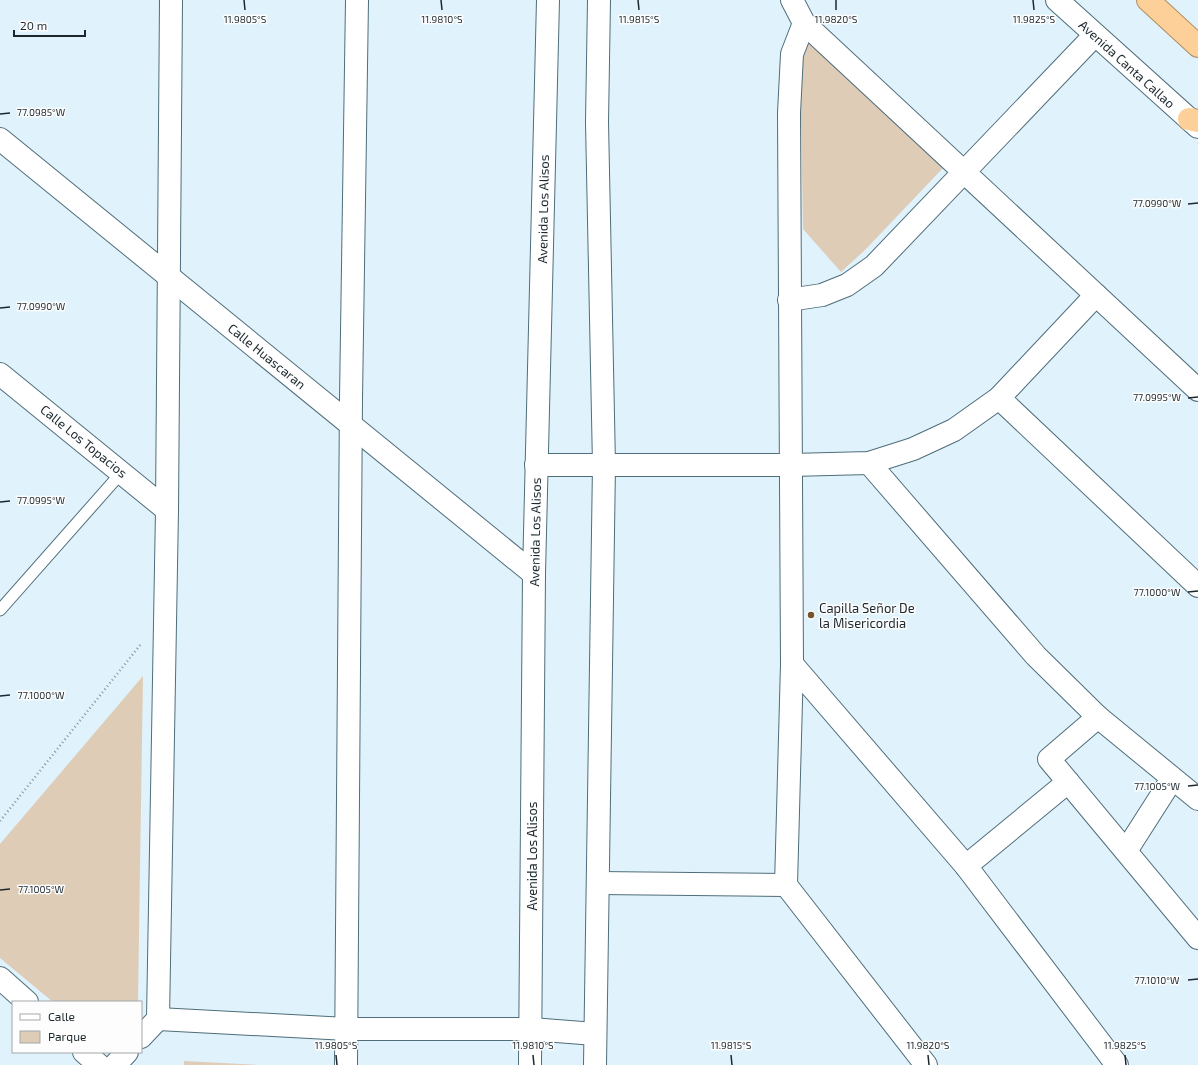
<svg xmlns="http://www.w3.org/2000/svg" width="1198" height="1065" viewBox="0 0 1198 1065" font-family="'Exo 2',sans-serif">
  <style>
    .green { fill: #dfccb7 }
    .lines { fill: none; stroke-linecap: round; stroke-linejoin: round }
    .service-casing { stroke: #4f6d7a; stroke-width: 13 }
    .minor-casing { stroke: #4f6d7a; stroke-width: 24 }
    .tertiary-casing { stroke: #4f6d7a; stroke-width: 24 }
    .secondary-casing { stroke: #4f6d7a; stroke-width: 24 }
    .trunk-casing { stroke: #ae8d63; stroke-width: 24 }
    .path { stroke: #84949b; stroke-width: 2.5; stroke-dasharray: 1 3; stroke-linecap: butt }
    .service { stroke: #fff; stroke-width: 11 }
    .minor { stroke: #fff; stroke-width: 22 }
    .tertiary { stroke: #fff; stroke-width: 22 }
    .secondary { stroke: #fff; stroke-width: 22 }
    .trunk { stroke: #fcd098; stroke-width: 22 }
    .ticks { fill: none; stroke: #1c282e; stroke-width: 1.5 }
    .poi-dot { fill: #75552b; stroke: #fdfdfd; stroke-width: 1.5 }
    .labels { text-anchor: middle; dominant-baseline: central; stroke-width: 3; stroke-linejoin: round; paint-order: stroke }
    .street-label { font-size: 13px; fill: #1c282e; stroke: #fdfdfd }
    .poi-label { font-size: 13px; fill: #1c282e; stroke: #fdfdfd; text-anchor: start }
    .ticks-label { font-size: 10px; text-anchor: middle; fill: #1c282e; stroke: #fdfdfd; stroke-width: 3; stroke-linejoin: round; paint-order: stroke }
  </style>
  <rect width="100%" height="100%" fill="#e0f3fc"/>
  <!-- green -->
  <g class="green">
    <polygon points="808,42 943,168 865,250 841,272 803,229 800,61"/>
    <polygon points="143,676 138,1002 53,1002 0,958 0,844"/>
    <polygon points="184,1061 259,1065 184,1065"/>
  </g>
  <g class="lines">
    <defs>
      <polyline id="service" points="0,610 122,472"/>
      <g id="minor">
        <polyline points="792,0 804,23 1198,390"/>
        <polyline points="804,23 792,54 789,113 792,664 786,885 926,1065"/>
        <polyline points="0,139 534,574"/>
        <polyline points="789,300 822,295 847,285 874,266 1095,35"/>
        <polyline points="0,374 167,510"/>
        <polyline points="999,398 1198,586"/>
        <polyline points="869,463 1036,656 1098,717 1198,799"/>
        <polyline points="536,465 791,465 869,463 913,449 954,430 999,398 1096,295"/>
        <polyline points="792,664 966,866 1117,1065"/>
        <polyline points="1098,717 1049,759 1198,938"/>
        <polyline points="1126,851 1172,779"/>
        <polyline points="966,866 1068,782"/>
        <polyline points="598,883 786,885"/>
        <polyline points="0,978 27,1002"/>
        <polyline points="158,1019 347,1029 531,1029 595,1034"/>
        <polyline points="141,1037 158,1019 167,510 171,0"/>
        <polyline points="84,1052 99,1065"/>
        <polyline points="115,1065 127,1052"/>
        <polyline points="346,1065 351,399 357,0"/>
      </g>
      <g id="tertiary">
        <polyline points="530,1065 534,574 548,0"/>
        <polyline points="595,1065 604,465 597,122 599,0"/>
      </g>
      <polyline id="secondary" points="1057,0 1198,127"/>
      <g id="trunk">
        <polyline points="1148,0 1198,46"/>
        <polyline points="1189,119 1198,121"/>
      </g>
    </defs>
    <!-- service casing -->
    <use href="#service" class="service-casing"/>
    <!-- minor casing -->
    <use href="#minor" class="minor-casing"/>
    <!-- tertiary casing -->
    <use href="#tertiary" class="tertiary-casing"/>
    <!-- secondary casing -->
    <use href="#secondary" class="secondary-casing"/>
    <!-- trunk casing -->
    <use href="#trunk" class="trunk-casing"/>
    <!-- path -->
    <polyline class="path" points="0,821 141,644"/>
    <!-- service -->
    <use href="#service" class="service"/>
    <!-- minor -->
    <use href="#minor" class="minor"/>
    <!-- tertiary -->
    <use href="#tertiary" class="tertiary"/>
    <!-- secondary -->
    <use href="#secondary" class="secondary"/>
    <!-- trunk -->
    <use href="#trunk" class="trunk"/>
  </g>
  <!-- ticks -->
  <path class="ticks" d="M244 0 245 10M441 0 442 10M638 0 639 10M836 0V10M1033 0 1034 10M0 114 10 113M1188 204 1198 203M0 308 10 307M1188 398 1198 397M0 502 10 501M1188 592 1198 591M0 696 10 695M1188 786 1198 785M0 890 10 889M1188 980 1198 979M336 1055 337 1065M533 1055 534 1065M731 1055 732 1065M928 1055 929 1065M1125 1055 1126 1065"/>
  <!-- markers -->
  <circle class="poi-dot" cx="811" cy="615" r="4"/>
  <g class="labels">
    <!-- street labels -->
    <g class="street-label">
      <text transform="translate(1127 64) rotate(42)">Avenida Canta Callao</text>
      <text transform="translate(543 209) rotate(-89)">Avenida Los Alisos</text>
      <text transform="translate(267 356) rotate(39)">Calle Huascaran</text>
      <text transform="translate(84 441) rotate(39)">Calle Los Topacios</text>
      <text transform="translate(535 532) rotate(-89)">Avenida Los Alisos</text>
      <text transform="translate(532 856) rotate(-90)">Avenida Los Alisos</text>
    </g>
    <!-- poi labels -->
    <g class="poi-label">
      <text x="819" y="608">Capilla Señor De<tspan x="819" dy="15">la Misericordia</tspan></text>
    </g>
  </g>
  <g class="ticks-label">
    <text x="245" y="23">11.9805°S</text>
    <text x="442" y="23">11.9810°S</text>
    <text x="639" y="23">11.9815°S</text>
    <text x="836" y="23">11.9820°S</text>
    <text x="1034" y="23">11.9825°S</text>
    <text x="41" y="116">77.0985°W</text>
    <text x="1157" y="207">77.0990°W</text>
    <text x="41" y="310">77.0990°W</text>
    <text x="1157" y="401">77.0995°W</text>
    <text x="41" y="504">77.0995°W</text>
    <text x="1157" y="596">77.1000°W</text>
    <text x="41" y="699">77.1000°W</text>
    <text x="1157" y="790">77.1005°W</text>
    <text x="41" y="893">77.1005°W</text>
    <text x="1157" y="984">77.1010°W</text>
    <text x="336" y="1049">11.9805°S</text>
    <text x="533" y="1049">11.9810°S</text>
    <text x="731" y="1049">11.9815°S</text>
    <text x="928" y="1049">11.9820°S</text>
    <text x="1125" y="1049">11.9825°S</text>
  </g>
  <!-- legend -->
  <rect x="12" y="1001" width="130" height="52" fill="#fdfdfd" stroke="#a3a8aa"/>
  <rect x="20" y="1014" width="20" height="6" fill="#ffffff" stroke="#a3a8aa"/>
  <text x="48" y="1021" font-size="12" fill="#1c282e">Calle</text>
  <rect x="20" y="1031" width="20" height="12" fill="#dfccb7" stroke="#a3a8aa"/>
  <text x="48" y="1041" font-size="12" fill="#1c282e">Parque</text>
  <!-- scale -->
  <path d="M14 30v6h71v-6" fill="none" stroke="#1c282e" stroke-width="2"/>
  <text x="20" y="30" font-size="12" fill="#1c282e" stroke="#fdfdfd" stroke-width="3" paint-order="stroke">20 m</text>
</svg>
